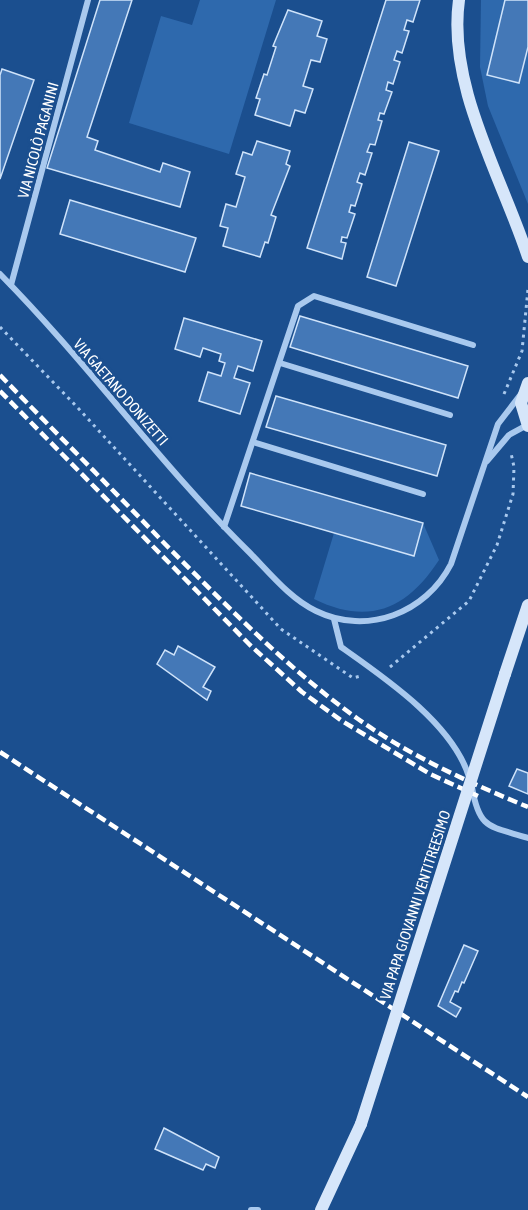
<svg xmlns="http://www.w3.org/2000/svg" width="528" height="1210" viewBox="0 0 528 1210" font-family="'Asap Condensed',sans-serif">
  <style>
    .green { fill: #2e69ad }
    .building { fill: #4478b7; stroke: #cfe3fa; stroke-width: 1.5 }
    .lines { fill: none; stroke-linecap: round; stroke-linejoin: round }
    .path { stroke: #a9c9ee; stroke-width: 3; stroke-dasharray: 3 4.5; stroke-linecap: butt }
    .street { stroke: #a9c9ee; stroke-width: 6 }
    .secondary { stroke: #d6e6fa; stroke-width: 12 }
    .rail { stroke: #fff; stroke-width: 4.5; stroke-dasharray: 10 4.5; stroke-linecap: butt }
    .secondary-bridge { stroke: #d6e6fa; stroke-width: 12 }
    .labels { text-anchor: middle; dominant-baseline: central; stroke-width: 6; stroke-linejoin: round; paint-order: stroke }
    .street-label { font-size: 15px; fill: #fff; stroke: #1b4f8f }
  </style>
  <rect width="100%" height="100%" fill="#1b4f8f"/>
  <!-- green -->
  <g class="green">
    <polygon points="200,0 276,0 229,154 129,123 161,16 192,25"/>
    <polygon points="481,0 528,0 528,204 488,106 480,67"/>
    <path d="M423 523 439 560C407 609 369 626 314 599L334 533 413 556Z"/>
  </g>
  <!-- building -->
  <g class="building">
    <polygon points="100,0 132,0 87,137 98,141 95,150 160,172 163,163 190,172 180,207 47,168"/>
    <polygon points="386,0 420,0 413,22 407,20 404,30 409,31 402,53 397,51 394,60 400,62 393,84 388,82 386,90 392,92 384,114 380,113 378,120 382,121 375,145 370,144 367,152 372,153 365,175 360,173 357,182 362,184 355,206 351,205 349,212 355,214 347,238 342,237 341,242 346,243 342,259 307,248"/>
    <polygon points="505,0 528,0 528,47 519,83 487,75"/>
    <polygon points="288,10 322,21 317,36 327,39 320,62 311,60 303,86 313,89 305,113 295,110 290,126 255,115 260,99 256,98 264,74 267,75 276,47 273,46"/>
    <polygon points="2,69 34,80 0,179 0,75"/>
    <polygon points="257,141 290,151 286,164 290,166 271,215 276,217 268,243 265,242 260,257 223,246 228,228 220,226 226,204 236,207 245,177 236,174 243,152 252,155"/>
    <polygon points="409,142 439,151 396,286 367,277"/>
    <polygon points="70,200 196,238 185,272 60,234"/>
    <polygon points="300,316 468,366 458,398 290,347"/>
    <polygon points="184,318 262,341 253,371 238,366 234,378 250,383 240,414 199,401 208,372 221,376 225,363 219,361 221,354 203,348 200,357 175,349"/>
    <polygon points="276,396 446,445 437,476 266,427"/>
    <polygon points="250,473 423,523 414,556 241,506"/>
    <polygon points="178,646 215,667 203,687 211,691 207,700 157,664 165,650 174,655"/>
    <polygon points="517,769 528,773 528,794 509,786"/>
    <polygon points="464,945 478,951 464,983 462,982 458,992 455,991 450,1002 461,1008 456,1017 438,1006"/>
    <polygon points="164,1128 219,1157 215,1168 206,1164 203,1170 155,1149"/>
  </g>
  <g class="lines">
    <!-- path -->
    <g class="path">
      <polyline points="0,327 77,407 281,629 353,678 361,676"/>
      <polyline points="504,394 522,351 528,289"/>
      <polyline points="390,667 469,601 497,545 513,494 514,467 511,453"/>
    </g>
    <!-- street -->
    <g class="street">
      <path d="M0 274C87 362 160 464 248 551 269 572 290 599 316 611 367 636 426 613 451 564L498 424 521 394"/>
      <polyline points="11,285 88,0"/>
      <polyline points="280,363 450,415"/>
      <polyline points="253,442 423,494"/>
      <polyline points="487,461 509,435 527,425"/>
      <polyline points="224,527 298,306 314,296 473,345"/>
      <path d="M334 619 341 647C385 678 453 724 469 777"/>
      <path d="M472 787C479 830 490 826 528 838"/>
      <polyline points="251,1210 258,1210"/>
    </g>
    <!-- secondary -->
    <g class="secondary">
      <path d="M459 0C447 86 502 177 528 257"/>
      <polyline points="528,383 521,403 528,426"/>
      <polyline points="505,674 528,605"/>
      <polyline points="321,1210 361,1124"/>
    </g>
    <!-- rail -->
    <g class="rail">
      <path d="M0 375C55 432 111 488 166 545 227 606 287 668 358 719 410 756 470 783 528 807"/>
      <polyline points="0,391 250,645 302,692 342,721 430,774 478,796"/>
      <polyline points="0,752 528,1097"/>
    </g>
    <!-- secondary-bridge -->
    <polyline class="secondary-bridge" points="361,1124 505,674"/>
  </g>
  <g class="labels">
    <!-- street labels -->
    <g class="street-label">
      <text transform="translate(38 140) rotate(-75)">VIA NICOLÒ PAGANINI</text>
      <text transform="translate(121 392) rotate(49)">VIA GAETANO DONIZETTI</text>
      <text transform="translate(415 905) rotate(-72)">VIA PAPA GIOVANNI VENTITREESIMO</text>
    </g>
  </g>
</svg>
